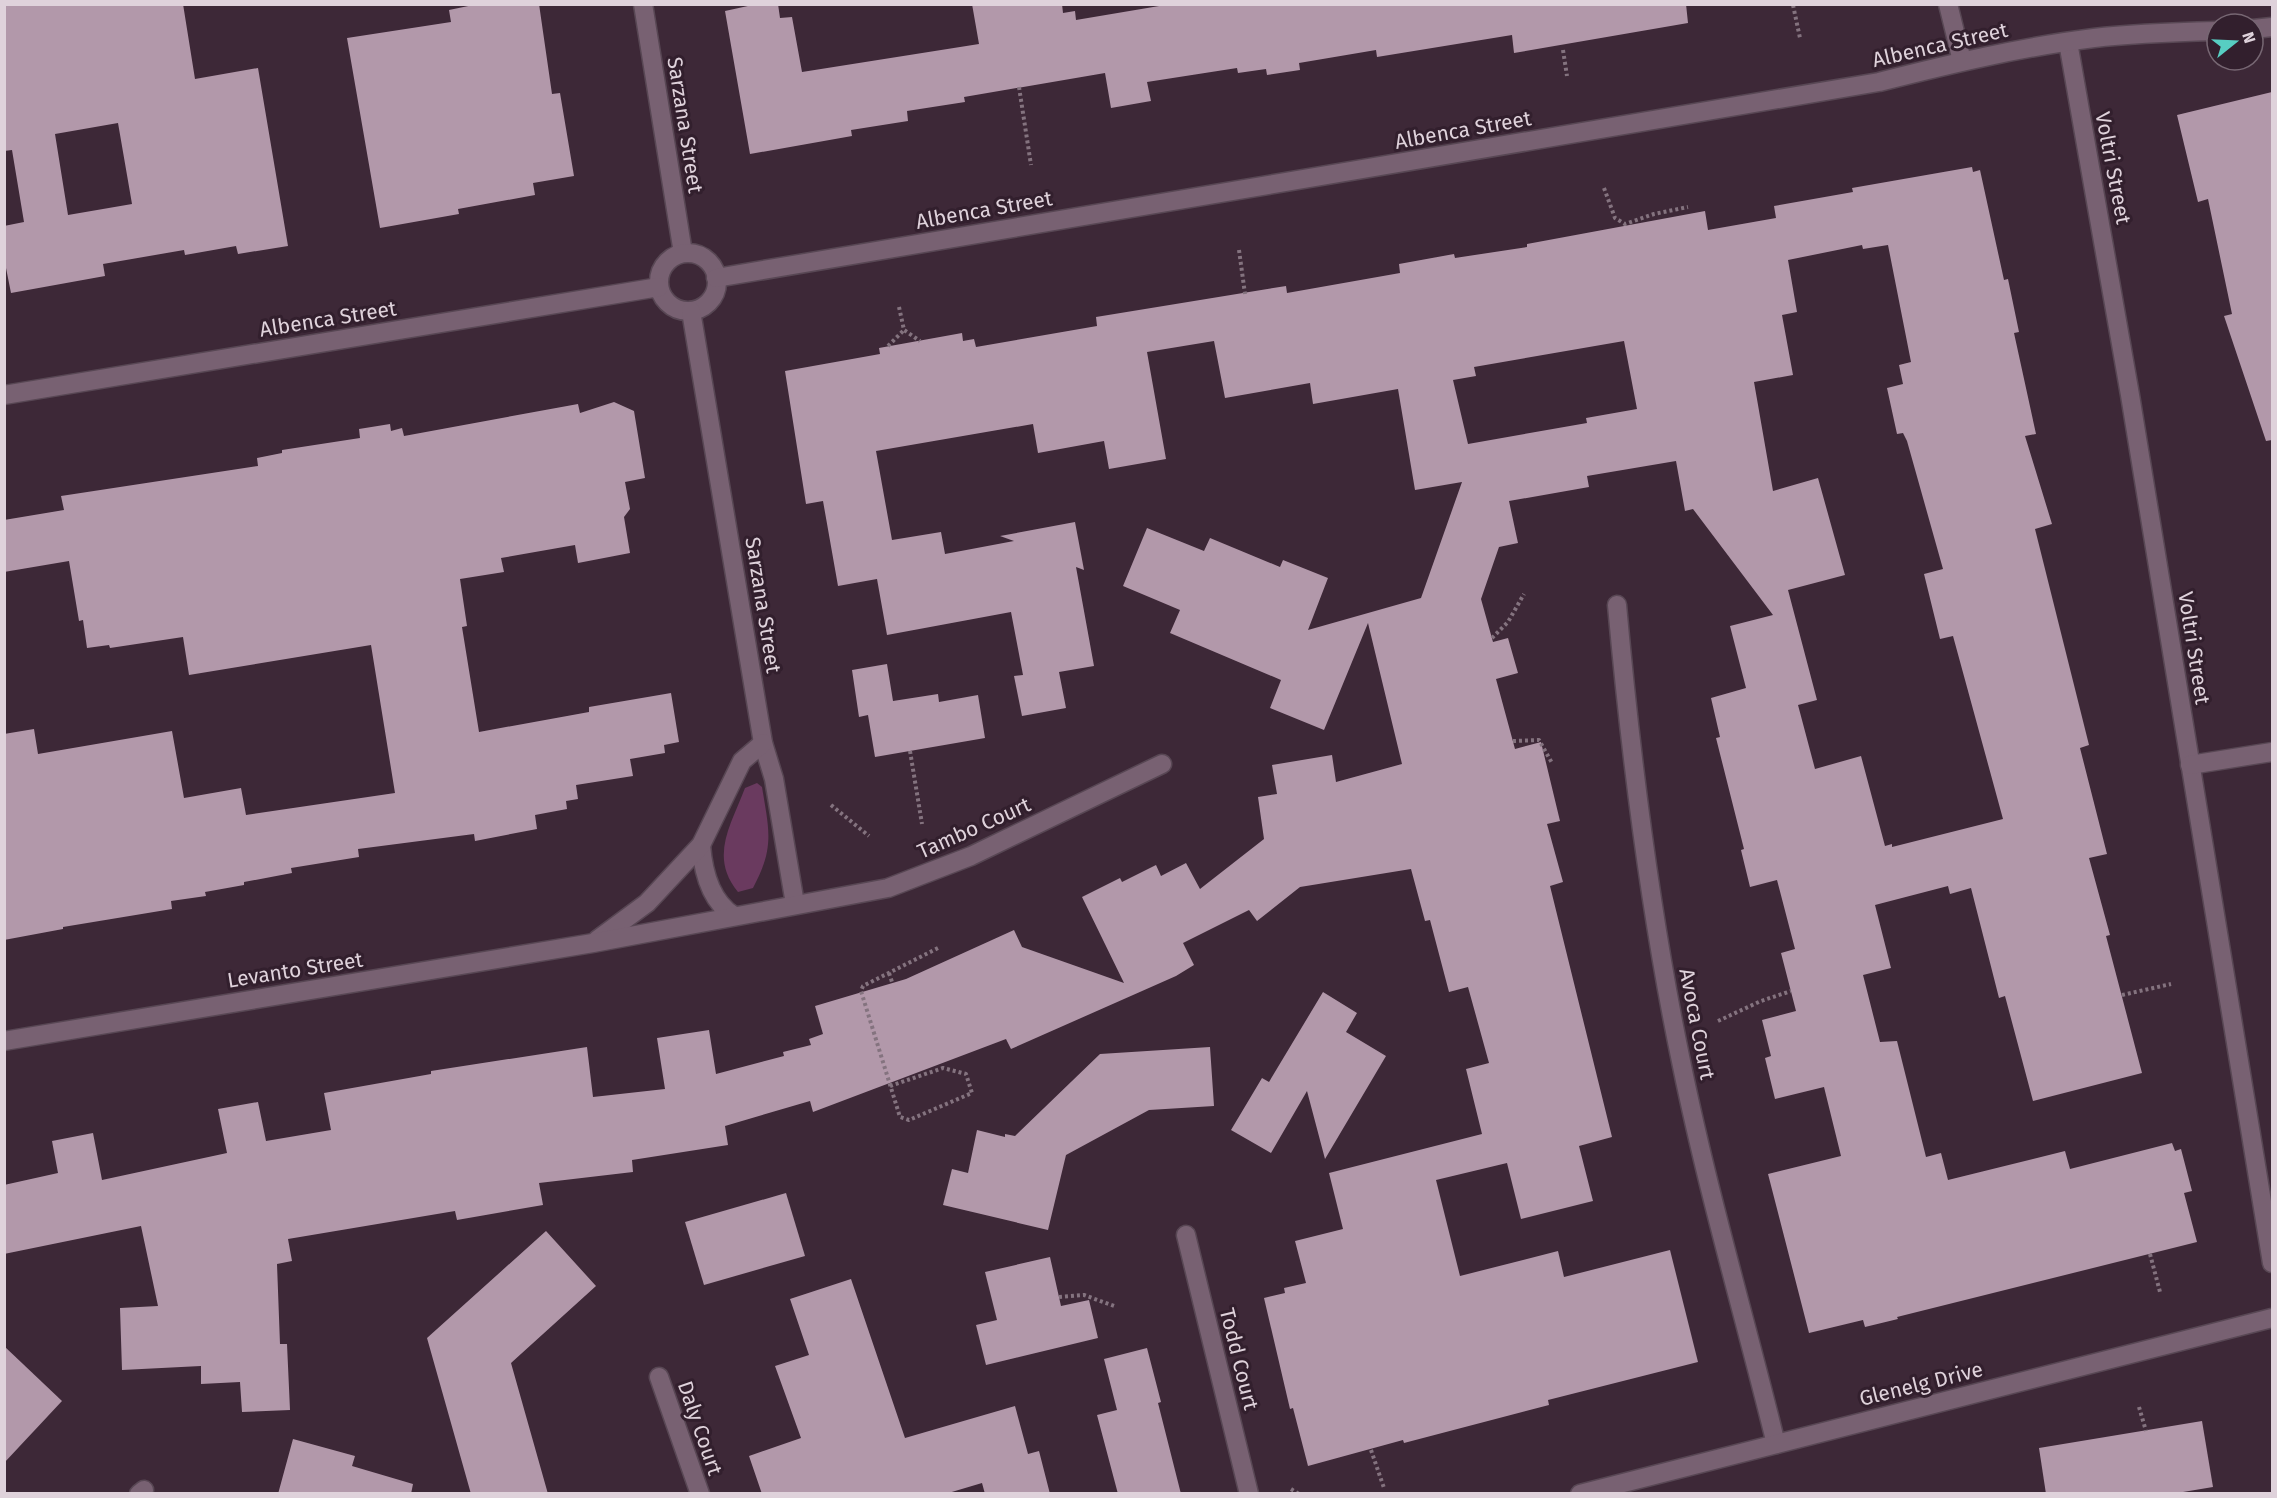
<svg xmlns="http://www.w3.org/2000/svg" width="2277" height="1498" viewBox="0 0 2277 1498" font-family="'Fira Sans',sans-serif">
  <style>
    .green { fill: #6a3a5f }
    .building { fill: #b298aa; fill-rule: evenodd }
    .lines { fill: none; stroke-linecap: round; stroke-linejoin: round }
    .minor-casing { stroke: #584754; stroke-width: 21 }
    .path { stroke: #84737f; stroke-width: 4; stroke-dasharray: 3 3; stroke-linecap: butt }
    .minor { stroke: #786172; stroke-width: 18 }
    .labels { text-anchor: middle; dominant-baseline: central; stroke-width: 6; stroke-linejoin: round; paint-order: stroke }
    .street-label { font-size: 21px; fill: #dfd2db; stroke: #321f2d }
  </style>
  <rect width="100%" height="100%" fill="#3d2837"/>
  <!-- green -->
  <path class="green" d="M757 783 762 787C769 830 775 847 753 888L738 892C709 857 731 825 745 788Z"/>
  <!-- building -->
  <g class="building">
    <path d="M4 4H183L195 79 258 68 288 246 238 254 236 246 185 255 184 250 103 264 105 276 11 293 4 258V226L24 222 12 150 4 151ZM118 123 132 204 68 215 55 134Z"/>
    <polygon points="478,4 539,4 552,94 560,93 574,176 533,183 535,195 458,209 459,214 380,228 347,38 451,22 449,10"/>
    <polygon points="757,4 778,4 780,18 792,17 802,72 979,44 972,4 1062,4 1063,13 1075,11 1076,20 1171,4 1686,4 1688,23 1514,53 1512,35 1377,57 1376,50 1299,63 1300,70 1267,75 1266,69 1238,73 1237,68 1147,82 1151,101 1111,108 1105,73 964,97 965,102 907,111 908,121 851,130 852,136 750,154 725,11"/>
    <polygon points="2272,92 2272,440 2266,441 2224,316 2232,314 2208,199 2198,202 2177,115"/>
    <path d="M1972 167 1973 172 1980 170 2004 280 2008 279 2019 332 2014 333 2036 434 2025 436 2052 524 2035 529 2089 745 2080 748 2107 854 2089 858 2110 935 2106 936 2142 1073 2033 1101 2005 996 1999 998 1971 888 1950 894 1948 886 1875 905 1891 968 1863 975 1880 1042 1897 1041 1926 1157 1941 1153 1948 1180 2065 1151 2070 1169 2172 1143 2175 1151 2181 1149 2192 1191 2184 1193 2197 1242 1897 1317 1898 1319 1865 1327 1863 1320 1809 1333 1768 1174 1841 1156 1824 1087 1775 1099 1765 1058 1771 1056 1762 1020 1796 1011 1781 953 1795 949 1777 880 1750 887 1741 850 1744 849 1716 738 1720 737 1711 698 1746 688 1730 626 1773 615 1693 509 1685 511 1676 461 1587 476 1589 487 1509 501 1518 543 1499 547 1481 599 1493 642 1508 638 1518 673 1496 679 1515 749 1541 742 1560 821 1547 824 1563 882 1550 886 1612 1137 1579 1146 1593 1201 1521 1219 1507 1163 1436 1180 1460 1276 1558 1251 1564 1277 1670 1250 1698 1362 1548 1400 1549 1405 1404 1443 1403 1440 1308 1466 1293 1408 1290 1409 1264 1298 1285 1293 1284 1288 1306 1283 1295 1241 1343 1229 1329 1173 1482 1134 1466 1069 1489 1063 1468 987 1449 992 1430 920 1425 921 1411 869 1300 887 1257 921 1249 910 1183 943 1194 965 1176 976 1011 1049 1006 1039 813 1112 810 1101 725 1126 728 1145 632 1160 633 1172 539 1183 543 1205 457 1220 455 1211 288 1239 292 1261 277 1264 280 1344H287L290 1410 242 1412 240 1382 201 1384V1366L122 1370 120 1308 158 1306 141 1226 4 1254V1185L58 1173 52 1141 93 1133 102 1180 227 1153 218 1109 258 1102 266 1141 331 1130 324 1093 431 1074V1071L587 1047 593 1097 665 1089 657 1038 709 1030 716 1074 784 1056 783 1052 811 1045 809 1039 823 1034 815 1006 906 979 1014 930 1022 947 1124 983 1082 897 1120 878 1122 882 1156 865 1161 876 1186 863 1200 889 1264 839 1258 797 1277 794 1272 765 1332 755 1336 782 1402 764 1368 623 1324 730 1270 708 1281 680 1170 633 1180 610 1123 586 1147 528 1204 551 1210 538 1280 567 1283 560 1328 578 1308 630 1421 598 1462 482 1415 490 1398 389 1313 404 1310 383 1225 398 1214 341 1147 352 1166 459 1109 469 1104 441 1038 453 1033 424 876 451 892 540 941 532 945 554 1014 541 1000 536 1075 522 1084 570 1076 567 1094 666 1059 672 1066 708 1022 716 1014 676 1023 675 1011 612 887 635 877 579 838 586 823 501 806 504 785 371 880 354 879 348 962 333 963 341 974 339 976 347 1097 326 1096 317 1286 286 1287 293 1400 273 1399 264 1454 254 1455 258 1527 247V244L1705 211 1708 230 1776 218 1774 206 1853 192 1852 188ZM1862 245 1863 249 1888 245 1911 362 1899 365 1903 384 1887 388 1897 434 1903 433 1907 441 1943 569 1924 574 1940 639 1953 636 2003 819 1892 847V844L1885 846 1861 756 1815 769 1798 705 1817 700 1788 590 1845 575 1818 478 1773 491 1754 382 1793 375 1782 315 1797 312 1788 260ZM1624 341 1637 409 1586 418 1587 423 1468 444 1453 380 1476 376 1474 367Z"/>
    <polygon points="614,402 634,411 645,478 625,482 630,509 624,517 630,553 578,563 575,545 501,558 504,572 460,579 467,626 462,627 479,732 589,712 589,707 671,693 679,742 664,745 665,753 630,759 633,776 576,785 578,799 566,801 567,809 535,815 537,829 475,841 474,834 358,849 359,857 291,868 292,873 244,882 244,885 205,892 206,896 171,901 172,909 63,927 63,929 4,940 4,734 34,729 38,754 172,731 184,798 241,788 246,815 395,793 371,645 189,675 183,637 110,648 109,645 87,648 83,620 79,621 69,561 4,572 4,520 64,510 61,496 258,466 257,458 282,453 282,450 360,438 359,429 390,424 391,431 402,428 404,436 578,404 580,413"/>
    <polygon points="887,664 893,701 938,694 939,702 978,695 985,738 875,757 868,715 859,717 852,670"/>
    <polygon points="1323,992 1357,1013 1346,1032 1386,1056 1325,1159 1307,1091 1271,1153 1231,1130 1262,1078 1269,1082"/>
    <polygon points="1210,1047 1214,1106 1149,1110 1066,1155 1048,1230 943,1205 952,1169 968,1173 977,1130 1005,1137 1005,1134 1015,1136 1100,1054"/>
    <polygon points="786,1193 805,1256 704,1285 685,1222"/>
    <polygon points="546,1231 596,1286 511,1363 548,1494 471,1494 427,1338"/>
    <polygon points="1050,1257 1061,1306 1089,1300 1098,1338 986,1365 976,1325 997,1320 985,1272"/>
    <polygon points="851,1279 905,1438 1015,1406 1028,1454 1039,1451 1050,1494 985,1494 982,1483 945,1494 762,1494 749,1456 801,1438 775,1366 809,1355 790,1299"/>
    <polygon points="4,1346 62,1401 4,1463"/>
    <polygon points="1147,1348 1161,1402 1158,1403 1181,1494 1118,1494 1097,1415 1117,1410 1104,1359"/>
    <polygon points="2202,1421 2213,1487 2171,1494 2046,1494 2039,1448"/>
    <polygon points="293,1439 355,1456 352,1466 413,1484 411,1494 278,1494"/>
  </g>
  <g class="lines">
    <defs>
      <g id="minor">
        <polyline points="643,4 683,253"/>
        <polyline points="1948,4 1962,61"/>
        <polyline points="2253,29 2272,27"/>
        <polyline points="2068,42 2130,395 2272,1263"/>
        <circle cx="688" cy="282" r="29"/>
        <path d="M716 278 1879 82C1950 64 2021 47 2094 38 2135 33 2176 32 2217 31"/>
        <polyline points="691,311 763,743 774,779 795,904"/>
        <polyline points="4,395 659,287"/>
        <path d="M1617 605C1631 760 1650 914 1682 1066 1708 1193 1745 1318 1776 1444"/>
        <polyline points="2190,765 2272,752"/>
        <path d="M701 845C703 871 710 901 734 916"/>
        <polyline points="597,940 647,903 701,845 742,761 763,743"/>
        <polyline points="4,1041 593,943 888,888 971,856 1162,764"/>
        <polyline points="1186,1235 1249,1494"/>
        <polyline points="659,1377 700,1494"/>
        <polyline points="139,1494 144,1490"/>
        <polyline points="1580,1494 2272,1318"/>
      </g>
    </defs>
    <!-- minor casing -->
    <use href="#minor" class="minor-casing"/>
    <!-- path -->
    <g class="path">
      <polyline points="1793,5 1800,38"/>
      <polyline points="1563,50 1567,76"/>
      <polyline points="1019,87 1031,165"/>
      <polyline points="1604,188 1615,218 1625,224 1654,214 1688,207"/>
      <polyline points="1239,250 1245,294"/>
      <polyline points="899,307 904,330 920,341"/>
      <polyline points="888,346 904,330"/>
      <polyline points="1492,638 1508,622 1524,594"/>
      <polyline points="1513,741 1539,740 1552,763"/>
      <polyline points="910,751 922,824"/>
      <polyline points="831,805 869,836"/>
      <polyline points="889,973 892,982"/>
      <polyline points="2122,995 2171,984"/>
      <polyline points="1718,1021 1761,1001 1791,991"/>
      <polyline points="890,1086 943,1068 966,1074 972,1093 909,1120 900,1117 861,991 863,986 940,947"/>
      <polyline points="2150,1254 2160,1292"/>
      <polyline points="1059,1297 1084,1295 1114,1306"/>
      <polyline points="2139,1407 2146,1431"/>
      <polyline points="1371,1450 1384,1488"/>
      <polyline points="1291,1489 1299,1494"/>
    </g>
    <!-- minor -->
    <use href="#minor" class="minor"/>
  </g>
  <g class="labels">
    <!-- street labels -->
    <g class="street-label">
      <text transform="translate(1940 45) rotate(-13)">Albenca Street</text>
      <text transform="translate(685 125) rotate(81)">Sarzana Street</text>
      <text transform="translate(1463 130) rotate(-10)">Albenca Street</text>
      <text transform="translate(2113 168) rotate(79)">Voltri Street</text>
      <text transform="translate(984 210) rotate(-10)">Albenca Street</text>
      <text transform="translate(328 319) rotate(-9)">Albenca Street</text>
      <text transform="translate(763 605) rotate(81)">Sarzana Street</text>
      <text transform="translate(2194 648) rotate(81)">Voltri Street</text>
      <text transform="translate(974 828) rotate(-24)">Tambo Court</text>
      <text transform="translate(295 970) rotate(-9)">Levanto Street</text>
      <text transform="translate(1697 1024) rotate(79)">Avoca Court</text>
      <text transform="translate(1239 1359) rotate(76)">Todd Court</text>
      <text transform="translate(1921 1384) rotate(-14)">Glenelg Drive</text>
      <text transform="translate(700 1428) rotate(71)">Daly Court</text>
    </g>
  </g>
  <!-- border -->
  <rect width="2277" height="1498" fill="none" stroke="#dfd2db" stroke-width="12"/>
  <!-- north arrow -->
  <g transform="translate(2235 42) rotate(72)"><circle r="28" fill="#321f2d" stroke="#776773" stroke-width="1.5"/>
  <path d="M0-4.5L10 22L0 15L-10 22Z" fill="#57cec2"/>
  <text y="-9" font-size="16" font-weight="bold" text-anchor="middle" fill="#dfd2db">N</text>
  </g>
</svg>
